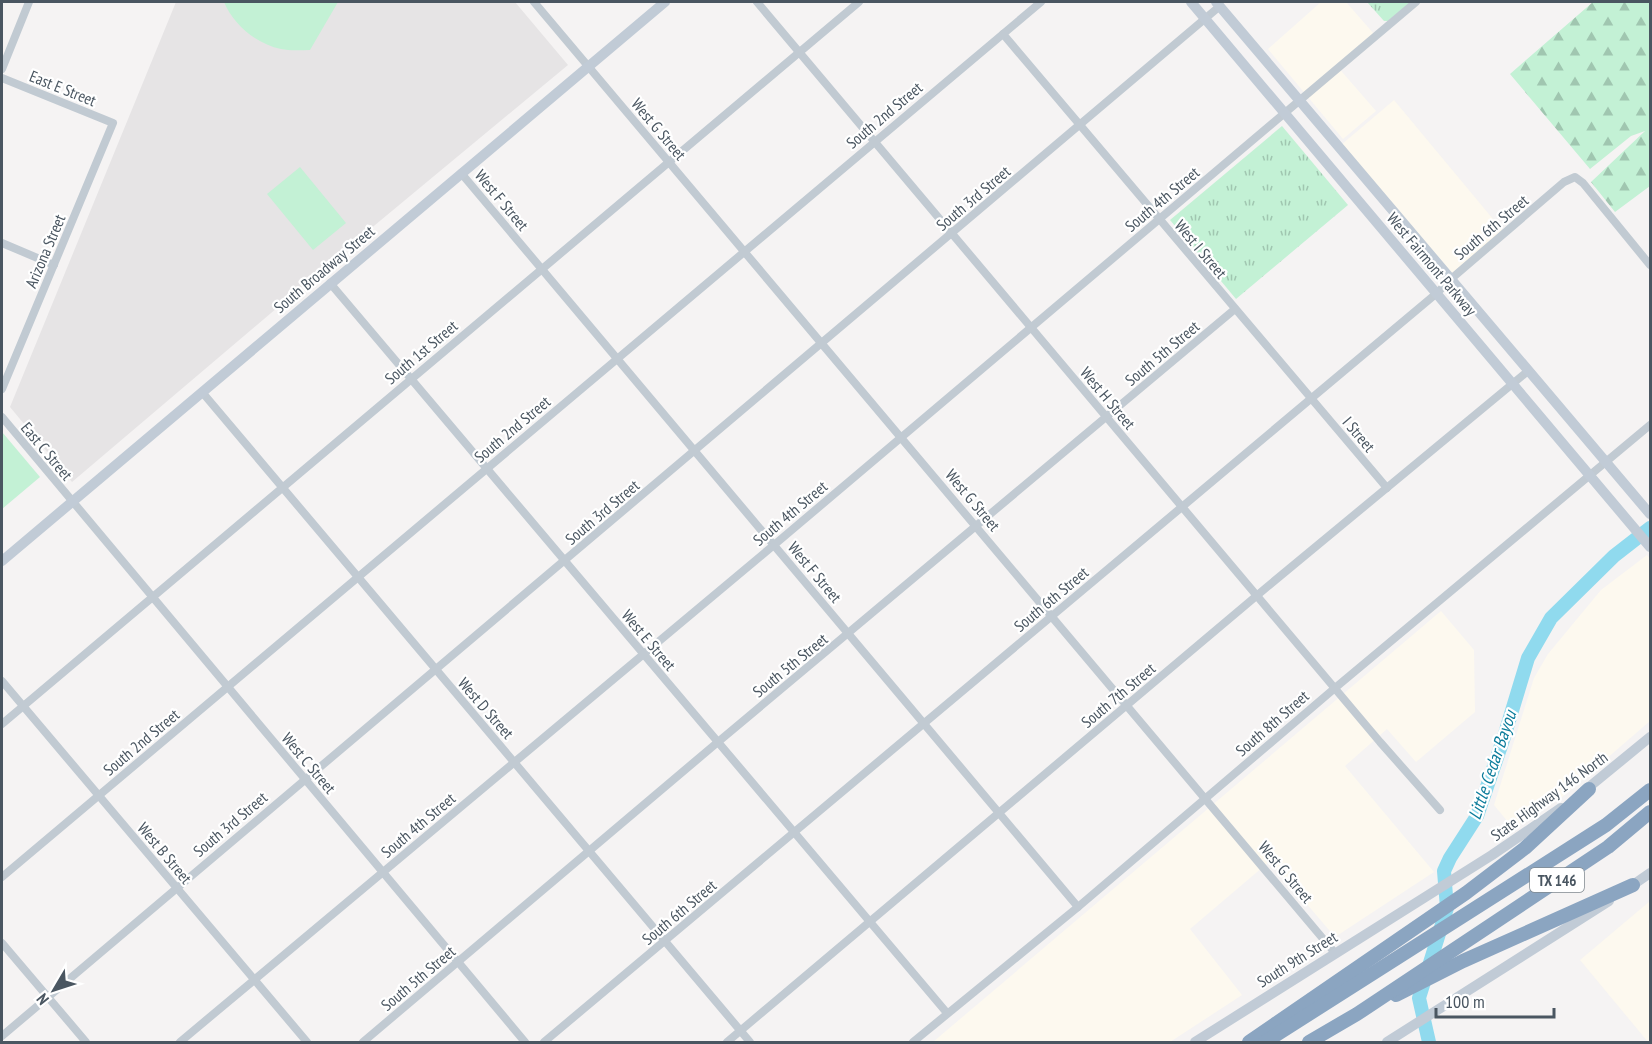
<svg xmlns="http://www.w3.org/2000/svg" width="1652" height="1044" viewBox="0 0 1652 1044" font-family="'PT Sans Narrow',sans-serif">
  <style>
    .commercial { fill: #fdf9ef }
    .education { fill: #e6e4e5 }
    .grass { fill: url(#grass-tufts) }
    .forest { fill: url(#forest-firs) }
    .garden { fill: #c3f1d5 }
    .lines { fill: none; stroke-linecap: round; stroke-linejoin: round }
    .river { stroke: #90daee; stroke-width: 14 }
    .minor { stroke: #c1cad2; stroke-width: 8 }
    .secondary { stroke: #c1cbd6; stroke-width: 10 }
    .motorway { stroke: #8ba5c1; stroke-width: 14 }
    .labels { text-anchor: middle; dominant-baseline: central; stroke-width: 4.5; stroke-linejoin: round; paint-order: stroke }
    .shield { fill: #fff; stroke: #808990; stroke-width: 1.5 }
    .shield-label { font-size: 15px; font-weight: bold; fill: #4a5661 }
    .street-label { font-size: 16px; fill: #4a5661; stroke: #fff }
    .water-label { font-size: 18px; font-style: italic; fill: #0c7c9b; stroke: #fff }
  </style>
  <defs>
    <pattern id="grass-tufts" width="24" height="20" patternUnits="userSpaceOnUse" patternTransform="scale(1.5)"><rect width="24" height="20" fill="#c3f1d5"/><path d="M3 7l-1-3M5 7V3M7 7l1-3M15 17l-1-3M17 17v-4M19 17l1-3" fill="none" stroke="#a0c6b0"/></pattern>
    <pattern id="forest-firs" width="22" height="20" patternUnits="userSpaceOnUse" patternTransform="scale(1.5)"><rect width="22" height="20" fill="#c3f1d5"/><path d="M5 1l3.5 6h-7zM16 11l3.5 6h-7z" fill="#a0c6b0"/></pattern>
  </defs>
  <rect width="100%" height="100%" fill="#f5f3f3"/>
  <!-- commercial -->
  <g class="commercial">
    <polygon points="1321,2 1346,2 1374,34 1336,65 1376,111 1343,139 1268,49"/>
    <polygon points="1394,100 1503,231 1451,274 1342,144"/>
    <polygon points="1647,555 1650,559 1650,721 1561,798 1513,828 1494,805 1534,678 1548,654 1601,590"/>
    <polygon points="1441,611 1474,650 1475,712 1416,762 1387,729 1345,766 1434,872 1335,937 1270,861 1190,929 1242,995 1170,1042 933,1042"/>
    <polygon points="1650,901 1650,1042 1648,1042 1580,960"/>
  </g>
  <!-- education -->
  <polygon class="education" points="176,2 515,2 568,65 363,235 72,482 10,407"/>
  <!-- grass -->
  <g class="grass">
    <polygon points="1367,2 1411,2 1388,21 1384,21"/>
    <polygon points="1282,126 1348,205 1236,299 1170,220"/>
  </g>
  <!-- forest -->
  <polygon class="forest" points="1593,2 1650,2 1650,186 1615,212 1591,182 1645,131 1631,136 1590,169 1510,74"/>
  <!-- garden -->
  <g class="garden">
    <path d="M224 2H338L310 50C301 50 290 51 281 49 256 44 233 24 224 2Z"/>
    <polygon points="300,167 346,223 313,250 267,194"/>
    <polygon points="2,432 40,477 2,509"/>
  </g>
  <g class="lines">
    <!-- river -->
    <polyline class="river" points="1429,1042 1419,998 1447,908 1444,871 1450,858 1477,816 1504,737 1528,658 1551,618 1614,556 1650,528"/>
    <!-- minor -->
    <g class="minor">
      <polyline points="534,2 1335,953"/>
      <polyline points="757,2 1380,742 1440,810"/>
      <polyline points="1003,34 1387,488"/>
      <polyline points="2,69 29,2"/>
      <polyline points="2,78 113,123 2,389"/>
      <polyline points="461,173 1078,907"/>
      <polyline points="2,243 54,265"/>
      <polyline points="330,283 947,1013"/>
      <polyline points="202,392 750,1042"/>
      <polyline points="2,417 525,1042"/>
      <polyline points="2,681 307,1042"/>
      <polyline points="2,724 859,2"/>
      <polyline points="2,877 1041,2"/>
      <polyline points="2,943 86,1042"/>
      <polyline points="2,1036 1220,6"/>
      <polyline points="180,1042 774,545 1416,2"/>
      <polyline points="363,1042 712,747 1235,309"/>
      <polyline points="544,1042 1437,293 1451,279 1564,182 1575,177 1583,183 1650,265"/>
      <polyline points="727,1042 1267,587 1528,371"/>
      <polyline points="913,1042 1078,907 1335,688 1650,425"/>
    </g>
    <!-- secondary -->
    <g class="secondary">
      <polyline points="1191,2 1650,547"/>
      <polyline points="1216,2 1650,514"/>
      <polyline points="2,561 665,2"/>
      <polyline points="1583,792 1650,737"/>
      <polyline points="1627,889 1650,873"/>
      <polyline points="1195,1042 1492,855 1561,808"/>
      <polyline points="1387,1042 1609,901"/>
    </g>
    <!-- motorway -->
    <g class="motorway">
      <polyline points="1396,995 1463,961 1633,885"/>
      <polyline points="1249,1042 1466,893 1525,848 1589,789"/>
      <polyline points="1265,1042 1606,825 1650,790"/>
      <polyline points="1309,1042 1357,1014 1608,847 1650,812"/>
    </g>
  </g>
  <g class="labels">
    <!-- shield labels -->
    <rect class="shield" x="1530" y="868" width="54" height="24" rx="4.5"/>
    <g class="shield-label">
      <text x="1557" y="880">TX 146</text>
    </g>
    <!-- street labels -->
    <g class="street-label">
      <text transform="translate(63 88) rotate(22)">East E Street</text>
      <text transform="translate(884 115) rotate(-40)">South 2nd Street</text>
      <text transform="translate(659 129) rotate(50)">West G Street</text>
      <text transform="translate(973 198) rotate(-40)">South 3rd Street</text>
      <text transform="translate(1162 199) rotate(-40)">South 4th Street</text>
      <text transform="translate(502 200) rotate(50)">West F Street</text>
      <text transform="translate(1491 227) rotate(-40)">South 6th Street</text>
      <text transform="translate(1201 249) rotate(50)">West I Street</text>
      <text transform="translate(45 251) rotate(-67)">Arizona Street</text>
      <text transform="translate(1432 264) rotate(50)">West Fairmont Parkway</text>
      <text transform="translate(324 269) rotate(-40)">South Broadway Street</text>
      <text transform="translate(421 352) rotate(-40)">South 1st Street</text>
      <text transform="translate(1162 353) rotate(-40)">South 5th Street</text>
      <text transform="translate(1108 398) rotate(50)">West H Street</text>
      <text transform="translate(512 429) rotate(-40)">South 2nd Street</text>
      <text transform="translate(1359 434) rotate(50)">I Street</text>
      <text transform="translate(47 451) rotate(50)">East C Street</text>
      <text transform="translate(973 500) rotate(50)">West G Street</text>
      <text transform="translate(602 512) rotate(-40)">South 3rd Street</text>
      <text transform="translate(790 513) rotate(-40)">South 4th Street</text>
      <text transform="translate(815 572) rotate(50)">West F Street</text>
      <text transform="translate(1051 599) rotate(-40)">South 6th Street</text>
      <text transform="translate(649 640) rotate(50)">West E Street</text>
      <text transform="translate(790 665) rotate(-39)">South 5th Street</text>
      <text transform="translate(1118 695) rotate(-40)">South 7th Street</text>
      <text transform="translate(486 708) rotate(49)">West D Street</text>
      <text transform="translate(1272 723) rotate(-41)">South 8th Street</text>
      <text transform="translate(141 742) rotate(-40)">South 2nd Street</text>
      <text transform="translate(309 763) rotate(50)">West C Street</text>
      <text transform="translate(1549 796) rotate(-36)">State Highway 146 North</text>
      <text transform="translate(230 824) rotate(-40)">South 3rd Street</text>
      <text transform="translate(418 825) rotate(-40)">South 4th Street</text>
      <text transform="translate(165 853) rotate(50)">West B Street</text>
      <text transform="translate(1286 872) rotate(50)">West G Street</text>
      <text transform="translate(679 912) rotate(-40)">South 6th Street</text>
      <text transform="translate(1297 959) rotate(-32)">South 9th Street</text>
      <text transform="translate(418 978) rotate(-40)">South 5th Street</text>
    </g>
    <!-- water labels -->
    <g class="water-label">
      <text transform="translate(1492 765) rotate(-71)">Little Cedar Bayou</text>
    </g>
  </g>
  <!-- border -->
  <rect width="1652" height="1044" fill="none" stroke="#4a5661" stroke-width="6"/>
  <!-- north arrow -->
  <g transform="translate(54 990) rotate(231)" stroke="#ffffff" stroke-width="4.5" paint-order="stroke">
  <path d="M0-4.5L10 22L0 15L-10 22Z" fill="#4a5661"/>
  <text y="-9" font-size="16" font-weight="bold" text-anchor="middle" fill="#4a5661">N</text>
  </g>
  <!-- scale -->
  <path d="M1436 1008v9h118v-9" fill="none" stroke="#4a5661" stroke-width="3"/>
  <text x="1445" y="1008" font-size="18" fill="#4a5661" stroke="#ffffff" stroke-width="4.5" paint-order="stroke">100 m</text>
</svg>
